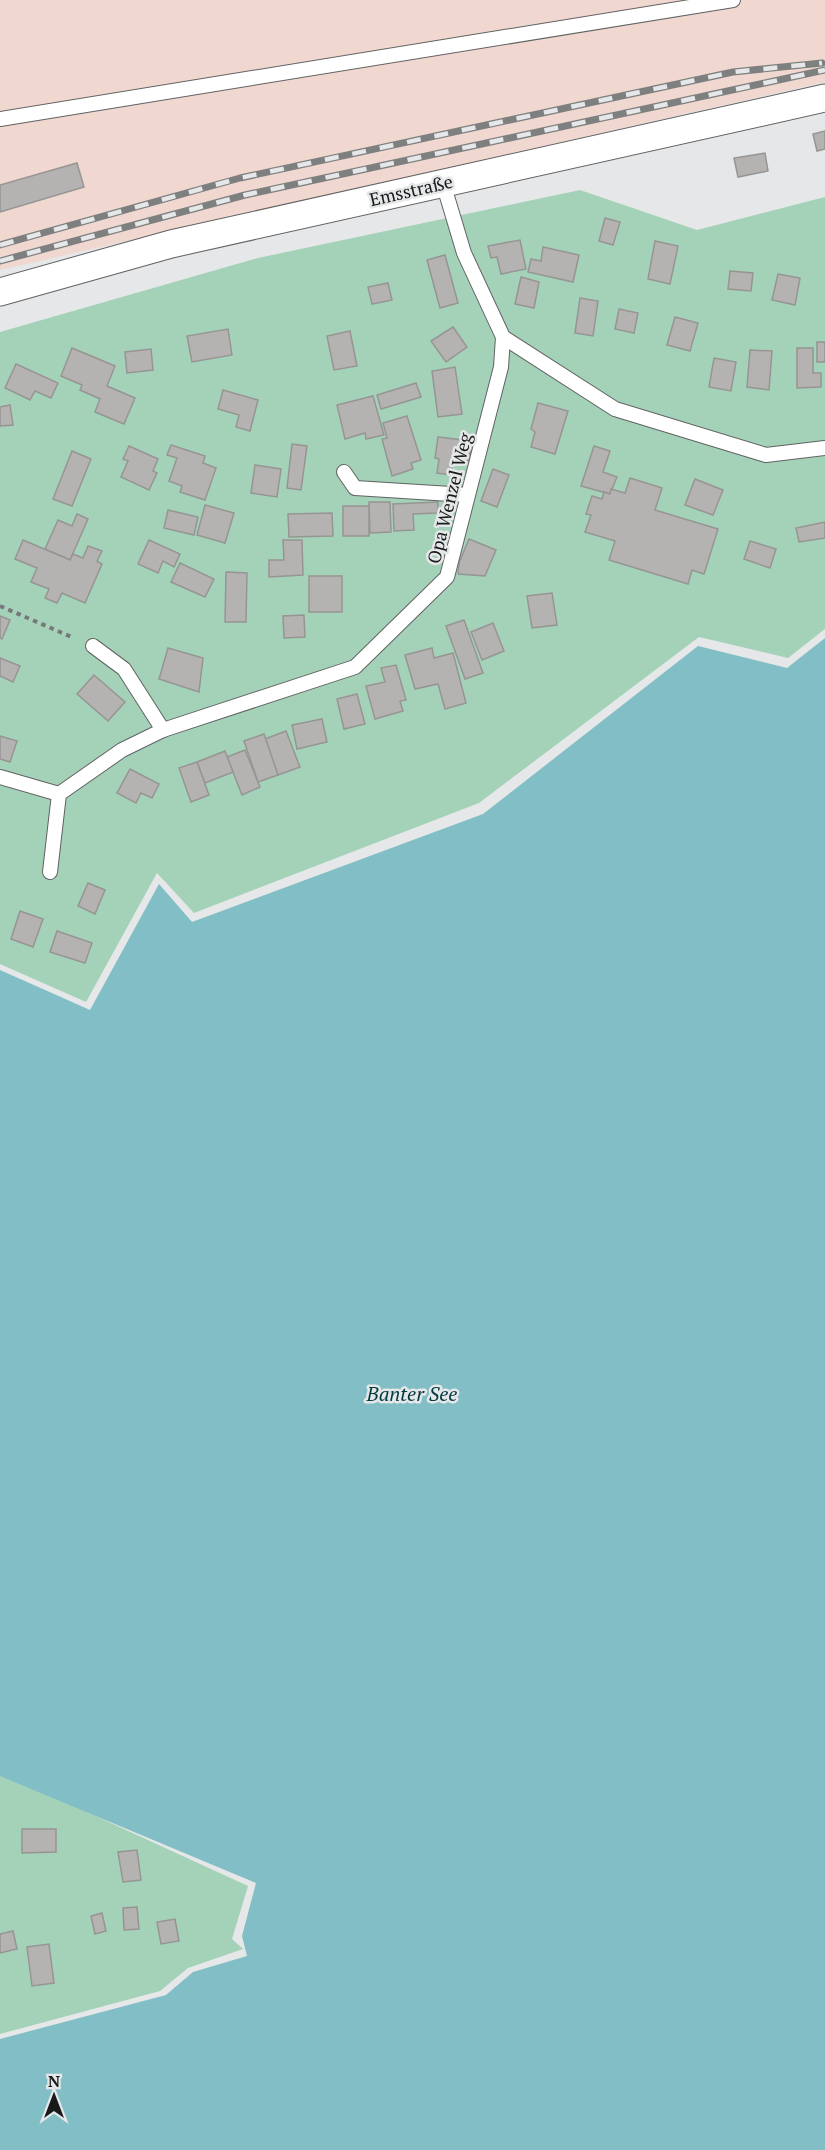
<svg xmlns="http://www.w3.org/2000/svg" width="825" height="2150" viewBox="0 0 825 2150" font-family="'PT Serif',serif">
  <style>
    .industrial { fill: #f0d7cf }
    .green { fill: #a4d2b8 }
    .water { fill: #82bec5 }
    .building { fill: #b5b3b2; stroke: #969594; stroke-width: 1.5 }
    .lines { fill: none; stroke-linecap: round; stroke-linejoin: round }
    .lane-casing { stroke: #616263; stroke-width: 16 }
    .street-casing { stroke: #616263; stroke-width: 29 }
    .path { stroke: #777879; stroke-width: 4; stroke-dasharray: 4.5 4.5; stroke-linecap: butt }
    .lane { stroke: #fff; stroke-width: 14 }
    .street { stroke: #fff; stroke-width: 27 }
    .rail-casing { stroke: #7e8080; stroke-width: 7 }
    .rail { stroke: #e5e7e8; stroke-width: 4.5; stroke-dasharray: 14; stroke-linecap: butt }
    .labels { text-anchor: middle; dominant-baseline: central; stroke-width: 5; stroke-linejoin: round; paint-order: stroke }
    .street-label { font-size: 18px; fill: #181919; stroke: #e5e7e8 }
    .water-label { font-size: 20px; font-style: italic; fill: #00393f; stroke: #e5e7e8 }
  </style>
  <rect width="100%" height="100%" fill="#e5e7e8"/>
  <!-- industrial -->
  <polygon class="industrial" points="0,0 825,0 825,82 0,270"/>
  <!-- green -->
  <g class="green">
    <polygon points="580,190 697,230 825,197 825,629 788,658 699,637 479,803 194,913 157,873 86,1002 0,964 0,332 258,258"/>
    <polygon points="0,1772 248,1886 232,1939 243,1949 188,1968 160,1991 0,2034"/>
  </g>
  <!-- water -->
  <polygon class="water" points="825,638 825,2150 0,2150 0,2039 166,1995 193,1972 247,1956 242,1936 256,1883 0,1776 0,970 90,1010 159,884 192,922 483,814 698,646 787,668"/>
  <!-- building -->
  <g class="building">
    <polygon points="825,131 825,149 817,151 813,134"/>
    <polygon points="765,153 768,171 738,177 734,158"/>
    <polygon points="77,163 84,187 0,212 0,185"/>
    <polygon points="605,218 620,222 613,245 599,241"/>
    <polygon points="520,240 526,269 501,274 497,257 491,258 488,246"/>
    <polygon points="655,241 678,246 670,284 648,279"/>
    <polygon points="543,247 579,255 573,282 528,272 531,259 541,261"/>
    <polygon points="445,255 458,303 440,308 427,260"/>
    <polygon points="730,271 753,273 751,291 728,289"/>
    <polygon points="778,274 800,278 795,305 772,300"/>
    <polygon points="521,277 539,282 534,308 515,304"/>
    <polygon points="388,283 392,300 372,304 368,287"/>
    <polygon points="580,298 598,301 593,336 575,333"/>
    <polygon points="619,309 638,313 634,333 615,329"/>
    <polygon points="675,317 698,323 690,351 667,345"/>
    <polygon points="453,327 467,347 446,362 431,341"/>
    <polygon points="228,329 232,355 192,362 187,336"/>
    <polygon points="350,331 357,366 334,370 327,336"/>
    <rect x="817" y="342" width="8" height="20"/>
    <polygon points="72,348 115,366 107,386 135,398 124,424 95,412 100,399 80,390 82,385 61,376"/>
    <polygon points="797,348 813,348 813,373 821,373 821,387 797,388"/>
    <polygon points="151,349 153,370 127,373 125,352"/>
    <polygon points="750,350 772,351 769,390 747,387"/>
    <polygon points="714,358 736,362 731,391 709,387"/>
    <polygon points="16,364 58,383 51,398 35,391 30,400 5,388"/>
    <polygon points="455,367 462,414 438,417 432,371"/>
    <polygon points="416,383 421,397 381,409 377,395"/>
    <polygon points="223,390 258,400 250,431 236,427 239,415 218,409"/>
    <polygon points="373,396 384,435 366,439 365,433 345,439 337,405"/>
    <polygon points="538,403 568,411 555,454 531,447 535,432 531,429"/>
    <polygon points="10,405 13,425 0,426 0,407"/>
    <polygon points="407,416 421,460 411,463 413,469 392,476 382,439 387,438 383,423"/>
    <polygon points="438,437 472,441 469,461 453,459 451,475 437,473 439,459 435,458"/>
    <polygon points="292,444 307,446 301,490 287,488"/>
    <polygon points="171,445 205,456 203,463 216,468 205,500 180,492 182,486 169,481 177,458 167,455"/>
    <polygon points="129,446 158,459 153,471 157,473 149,490 121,477 128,461 123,459"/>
    <polygon points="594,446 610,451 603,472 617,477 610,494 581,486"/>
    <polygon points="72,451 91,459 72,506 53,499"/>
    <polygon points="255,465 281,469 277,497 251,493"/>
    <polygon points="493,469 509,475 497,507 481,501"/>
    <polygon points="630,478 662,488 655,510 718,529 704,574 692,570 688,584 609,560 615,541 585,532 591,515 586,514 592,496 602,499 604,492 610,494 611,489 625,493"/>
    <polygon points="695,479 723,490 713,515 685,505"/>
    <polygon points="369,502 390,502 391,532 370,533"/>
    <polygon points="438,502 438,513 413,514 414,530 394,531 393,504"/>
    <polygon points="205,505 234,513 225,543 197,535"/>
    <rect x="343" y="506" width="26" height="30"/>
    <polygon points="168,510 198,517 194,535 164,528"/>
    <polygon points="332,513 333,536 289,537 288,514"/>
    <polygon points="77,514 88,519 70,560 45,549 58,520 72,526"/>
    <polygon points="825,522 825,538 799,542 796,528"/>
    <polygon points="469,539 496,550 485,576 458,574 459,563"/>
    <polygon points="23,540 70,560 73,554 83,558 88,546 102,551 97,561 102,564 85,603 62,593 57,603 45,598 49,589 31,582 37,568 15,559"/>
    <polygon points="149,540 180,554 174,567 163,561 158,573 138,564"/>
    <polygon points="283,540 302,540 303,575 269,577 269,560 284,560"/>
    <polygon points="750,541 776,549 770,568 744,559"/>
    <polygon points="180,563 214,579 205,597 171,582"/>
    <polygon points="226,572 247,573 246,622 225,622"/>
    <rect x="309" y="576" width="33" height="36"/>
    <polygon points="552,593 557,625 532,628 527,596"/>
    <polygon points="304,615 305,637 284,638 283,616"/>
    <polygon points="0,616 10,620 2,639 0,638"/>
    <polygon points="464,620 483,673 465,679 446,626"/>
    <polygon points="493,623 504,651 482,660 471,632"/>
    <polygon points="168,648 203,658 199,692 159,679"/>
    <polygon points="432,648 434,658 453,653 466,703 445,709 438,684 415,689 405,655"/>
    <polygon points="0,658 20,666 13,682 0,676"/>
    <polygon points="396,665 406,700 400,701 403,711 375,719 366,686 385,682 381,668"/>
    <polygon points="94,675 125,702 108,721 77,694"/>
    <polygon points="357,694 365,724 344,729 337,699"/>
    <polygon points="322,719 327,742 297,749 292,725"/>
    <polygon points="286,731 300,767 278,775 265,739"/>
    <polygon points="264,734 278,775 258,782 244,741"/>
    <polygon points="0,736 17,741 10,762 0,759"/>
    <polygon points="245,750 260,787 242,795 227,757"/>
    <polygon points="225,751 233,772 205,783 197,762"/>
    <polygon points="197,762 209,795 191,802 179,768"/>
    <polygon points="130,769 159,784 152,798 141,793 136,803 117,793"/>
    <polygon points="88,883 105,890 95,914 78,906"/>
    <polygon points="20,911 43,919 33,947 11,939"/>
    <polygon points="57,931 92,943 85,963 50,952"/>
    <polygon points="22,1829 56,1829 56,1852 22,1853"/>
    <polygon points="137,1850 141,1880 123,1882 118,1852"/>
    <polygon points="137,1907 139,1929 124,1930 123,1908"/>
    <polygon points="102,1913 106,1931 95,1934 91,1916"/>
    <polygon points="175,1919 179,1941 161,1944 157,1922"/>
    <polygon points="13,1931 17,1949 0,1953 0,1934"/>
    <polygon points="49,1944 54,1983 32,1986 27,1947"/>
  </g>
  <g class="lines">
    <defs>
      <g id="lane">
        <polyline points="0,119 733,0"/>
        <polyline points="503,337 615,409 766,455 825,448"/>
        <polyline points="344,472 355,488 467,495"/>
        <polyline points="93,646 124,669 163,730"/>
        <polyline points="0,777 59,794 122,750 163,730 355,667 447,577 501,367 503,337 464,253 443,183"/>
        <polyline points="50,872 59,794"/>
      </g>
      <polyline id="street" points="0,292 171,244 825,98"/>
    </defs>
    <!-- lane casing -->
    <use href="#lane" class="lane-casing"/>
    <!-- street casing -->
    <use href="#street" class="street-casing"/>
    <!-- path -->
    <polyline class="path" points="0,606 74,638"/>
    <!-- lane -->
    <use href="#lane" class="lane"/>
    <!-- street -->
    <use href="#street" class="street"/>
    <defs>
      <g id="rail">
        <polyline points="0,245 240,178 733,72 822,63"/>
        <polyline points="0,261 245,195 825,70"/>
      </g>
    </defs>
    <!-- rail casing -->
    <use href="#rail" class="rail-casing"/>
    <!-- rail -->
    <use href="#rail" class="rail"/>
  </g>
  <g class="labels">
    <!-- street labels -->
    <g class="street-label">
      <text transform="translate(411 190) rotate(-13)">Emsstraße</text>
      <text transform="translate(449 498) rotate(-76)">Opa Wenzel Weg</text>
    </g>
    <!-- water labels -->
    <g class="water-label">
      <text x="412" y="1393">Banter See</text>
    </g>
  </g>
  <!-- north arrow -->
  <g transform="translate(54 2096)" stroke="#e5e7e8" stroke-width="4.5" paint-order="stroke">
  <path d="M0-4.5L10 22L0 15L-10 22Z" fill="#181919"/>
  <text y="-9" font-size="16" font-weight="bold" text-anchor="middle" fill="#181919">N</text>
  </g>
</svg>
